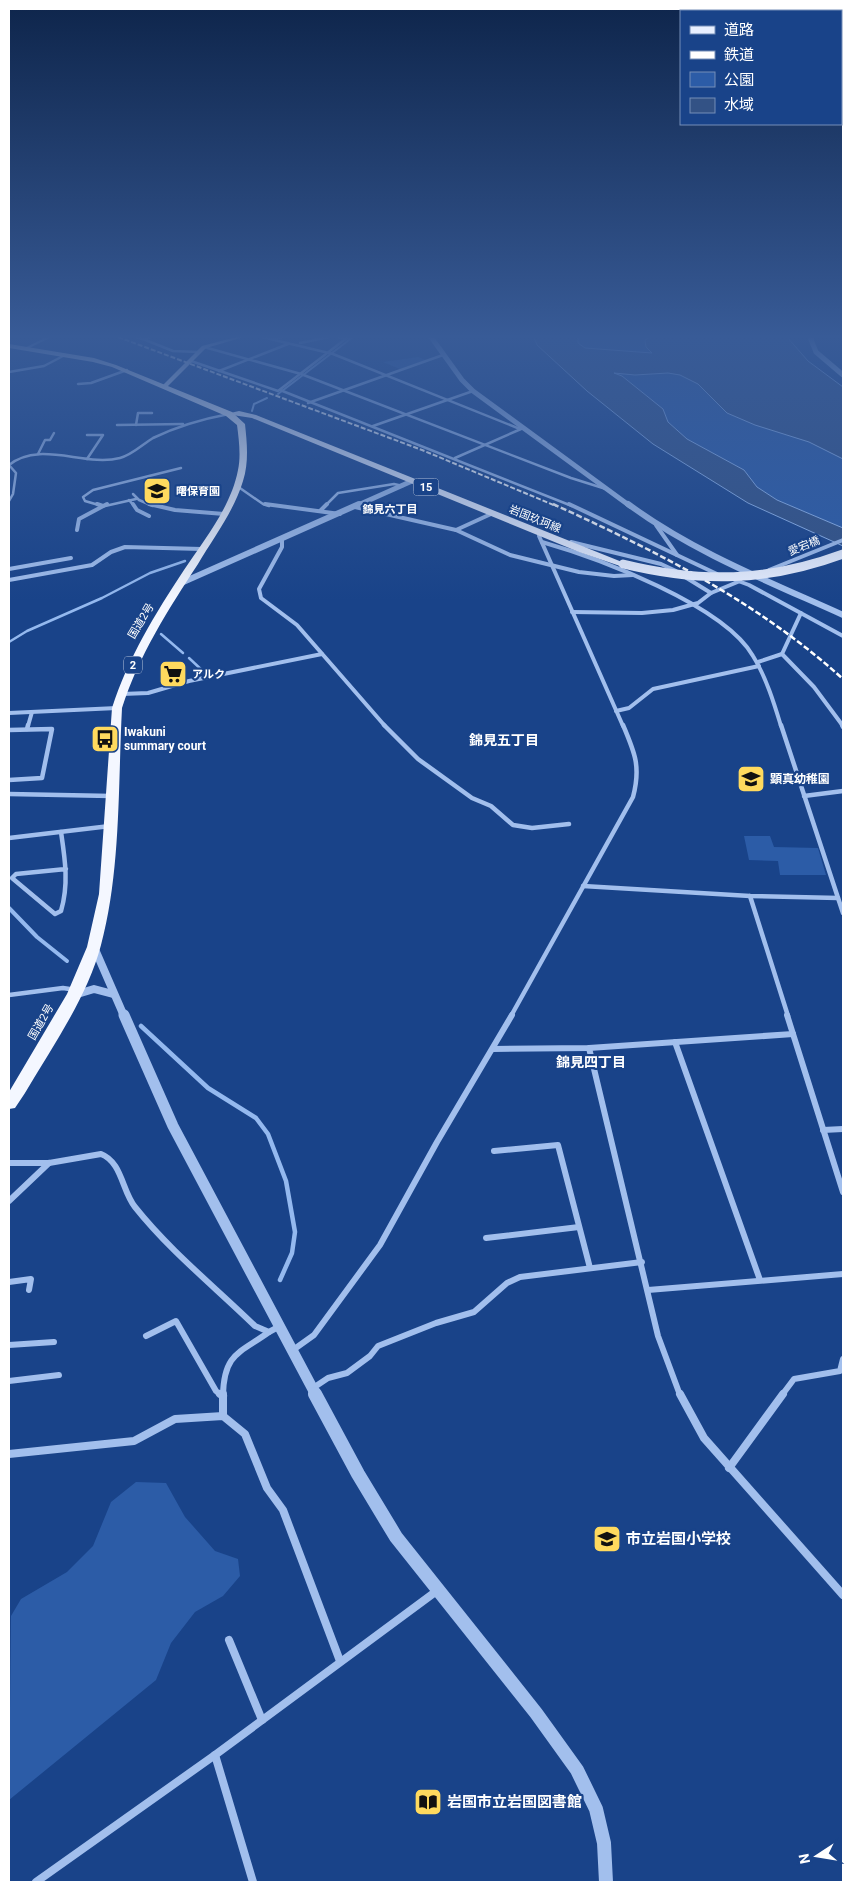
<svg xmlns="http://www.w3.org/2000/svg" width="852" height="1891" viewBox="0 0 852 1891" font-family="Roboto,'Noto Sans JP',sans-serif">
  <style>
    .green { fill: #2c5ca7 }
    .water { fill: #335285; stroke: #94b9ef }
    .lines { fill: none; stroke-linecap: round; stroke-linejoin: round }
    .stream-far3 { stroke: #94b9ef; stroke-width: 2 }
    .stream-far2 { stroke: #94b9ef; stroke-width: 2.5 }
    .stream-far1 { stroke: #94b9ef; stroke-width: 4 }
    .stream { stroke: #94b9ef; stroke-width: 4.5 }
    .minor-far4 { stroke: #a2bfed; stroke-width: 2.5 }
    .minor-far3 { stroke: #a2bfed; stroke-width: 4 }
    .minor-far2 { stroke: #a2bfed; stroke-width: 4.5 }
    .minor-far1 { stroke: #a2bfed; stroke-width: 6 }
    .minor { stroke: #a2bfed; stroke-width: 8 }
    .tertiary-far4 { stroke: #a2bfed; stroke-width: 5 }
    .tertiary-far3 { stroke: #a2bfed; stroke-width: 6 }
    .tertiary-far2 { stroke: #a2bfed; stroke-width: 8 }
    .tertiary-far1 { stroke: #a2bfed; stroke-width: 11 }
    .tertiary { stroke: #a2bfed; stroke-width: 14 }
    .primary { fill: #e8efff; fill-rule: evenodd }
    .trunk { fill: #f4f7ff; fill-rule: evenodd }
    .rail-far1 { stroke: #fff; stroke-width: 2; stroke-dasharray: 5 2; stroke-linecap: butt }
    .rail { stroke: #fff; stroke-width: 2.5; stroke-dasharray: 6 2.5; stroke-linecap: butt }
    .primary-bridge { stroke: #e8efff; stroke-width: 9 }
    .labels { text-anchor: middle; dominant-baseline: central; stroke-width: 4.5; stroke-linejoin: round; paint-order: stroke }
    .shield { fill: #194389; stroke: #bac7dc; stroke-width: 1 }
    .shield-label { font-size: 11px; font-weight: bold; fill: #fff }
    .far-poi-label { font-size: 11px; font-weight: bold; fill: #fff; stroke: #194389; text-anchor: start }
    .far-neighbourhood-label { font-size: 11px; font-weight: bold; fill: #fff; stroke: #194389 }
    .far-street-label { font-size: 11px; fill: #fff; stroke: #194389 }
    .poi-label { font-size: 12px; font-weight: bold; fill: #fff; stroke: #194389; text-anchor: start }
    .neighbourhood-label { font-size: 14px; font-weight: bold; fill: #fff; stroke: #194389 }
    .near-poi-label { font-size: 15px; font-weight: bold; fill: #fff; stroke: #194389; text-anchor: start }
  </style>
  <rect width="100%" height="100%" fill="#194389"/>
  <!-- green -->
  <g class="green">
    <polygon points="578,337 650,337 645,340 653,353 585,348 578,343"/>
    <polygon points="418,357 426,360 400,369 383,362"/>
    <polygon points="613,372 635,375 668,373 680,375 698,384 727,413 809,442 843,459 843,528 777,500 757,487 744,470 687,439 668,422 663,409 622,376"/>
    <polygon points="744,836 770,836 774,847 818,848 826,875 780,875 778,861 749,860"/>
    <polygon points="136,1482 166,1483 185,1517 215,1551 238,1559 240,1576 223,1596 195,1612 171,1643 156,1680 9,1800 11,1616 21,1599 67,1572 93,1546 111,1502"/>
  </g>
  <!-- water -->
  <polygon class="water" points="534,337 578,337 578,343 585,348 652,353 646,347 645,340 650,337 787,337 808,361 843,387 843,459 809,442 755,425 727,413 698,384 680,375 668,373 635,375 614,373 622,376 663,409 668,422 687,439 744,470 757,487 777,500 843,528 843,546 748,503 653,444 587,391 537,345"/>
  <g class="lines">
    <!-- stream-far3 -->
    <g class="stream-far3">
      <polyline points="278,394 353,337"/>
      <polyline points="252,411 254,404 267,398"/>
    </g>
    <!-- stream-far2 -->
    <g class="stream-far2">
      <polyline points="161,634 183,653"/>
      <polyline points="9,642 27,631 102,598 150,573 185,561"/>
      <polyline points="189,658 205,673"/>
    </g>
    <!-- stream-far1 -->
    <polyline class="stream-far1" points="9,908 37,937 67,961"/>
    <!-- stream -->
    <polyline class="stream" points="141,1026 208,1088 256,1118 268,1134 286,1181 295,1232 292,1253 280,1280"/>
    <!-- minor-far4 -->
    <g class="minor-far4">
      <polyline points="136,337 143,339 151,337"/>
      <polyline points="262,337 333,354 520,429"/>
      <polyline points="338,337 346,338"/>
      <polyline points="276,338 282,337"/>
      <polyline points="143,339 173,351 199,352"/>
      <polyline points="300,343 329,337"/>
      <polyline points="204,347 301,374 571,478 606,489"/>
      <polyline points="25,349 49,337"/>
      <polyline points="191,361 278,391 348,337"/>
      <polyline points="219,371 288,344"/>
      <polyline points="9,372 44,366 65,355"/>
      <polyline points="78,384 91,383 127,370"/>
      <polyline points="280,390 572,506"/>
      <polyline points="308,403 443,355"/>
      <polyline points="117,425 183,424"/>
      <polyline points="136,425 138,413 152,413"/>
      <polyline points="373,426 473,391"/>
      <polyline points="87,435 103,435 87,459"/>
      <polyline points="38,454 45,440 50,440 54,433"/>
      <polyline points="455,458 521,429"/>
      <path d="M9 465C40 440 84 467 120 458 132 455 143 444 153 438 178 426 202 419 229 414"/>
      <polyline points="9,465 16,473 13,494 9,501"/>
      <polyline points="237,486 263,504 269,506"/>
      <polyline points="133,494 139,500 153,506"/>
      <polyline points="129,500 134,506"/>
      <polyline points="102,506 85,501 83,497 93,490 181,468"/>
      <polyline points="105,506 136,499"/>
      <polyline points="325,506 338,493 394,484 403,486"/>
    </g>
    <!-- minor-far3 -->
    <g class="minor-far3">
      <polyline points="97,504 103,506"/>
      <polyline points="133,504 137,510 149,516"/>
      <polyline points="149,504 175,510 224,514"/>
      <polyline points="265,504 340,514"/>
      <polyline points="569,504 717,574"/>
      <polyline points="355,507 456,530 510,555 579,572 614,576 633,575"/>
      <polyline points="320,511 327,504"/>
      <polyline points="656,525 677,555"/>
      <polyline points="77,530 79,519 107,504"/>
      <polyline points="456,530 491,514"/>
      <polyline points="541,534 539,536 623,726"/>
      <polyline points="282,539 282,547 259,589 261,598 297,625 385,726"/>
      <path d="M542 542C598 558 724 605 753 656 766 677 774 703 781 726"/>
      <polyline points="571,542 661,564 676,571"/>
      <polyline points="9,569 71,558"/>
      <polyline points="769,570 843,540"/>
      <polyline points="685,577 711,593"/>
      <polyline points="733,579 749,585 843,636"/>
      <polyline points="9,580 92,565 111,552 125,547 202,549"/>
      <polyline points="572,612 642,613 673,610 698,603 711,593 740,581"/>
      <polyline points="782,654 814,687 843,726"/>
      <polyline points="758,662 782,654 801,613"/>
      <polyline points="122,694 148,693 189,681 322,654"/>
      <polyline points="616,711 629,708 653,689 759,666"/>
      <polyline points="9,713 117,708"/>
      <polyline points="28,726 32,712"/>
    </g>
    <!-- minor-far2 -->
    <g class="minor-far2">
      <polyline points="384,725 418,759 472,798 491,806 513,825 532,828 569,824"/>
      <polyline points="781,725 843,913"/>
      <polyline points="842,725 843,727"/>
      <polyline points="27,729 28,725"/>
      <polyline points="9,730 52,729 42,778 9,780"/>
      <polyline points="9,794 111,796"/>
      <polyline points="804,796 843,791"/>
      <path d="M61 832C65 859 69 884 61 911L55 914 12 878 16 874 66 869"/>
      <polyline points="9,838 110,826"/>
      <polyline points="583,886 750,896 838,898"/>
      <polyline points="750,896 788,1016"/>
      <polyline points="9,995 63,988 76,990"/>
      <path d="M511 1016 633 797C641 767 635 753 623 725"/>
    </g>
    <!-- minor-far1 -->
    <g class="minor-far1">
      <polyline points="787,1015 843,1192"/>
      <polyline points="675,1042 760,1280"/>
      <polyline points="589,1048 658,1336 680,1395"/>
      <polyline points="493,1049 589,1048 793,1034"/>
      <polyline points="823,1130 843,1129"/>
      <polyline points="494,1151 558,1145 590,1268"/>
      <path d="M9 1163H49L101 1154C122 1162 122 1191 135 1207 170 1251 215 1287 255 1326L269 1332 280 1326"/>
      <polyline points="9,1201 49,1163"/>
      <polyline points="486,1238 579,1227"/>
      <polyline points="9,1282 31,1279 29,1290"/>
      <polyline points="648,1290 843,1274"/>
      <polyline points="146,1336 176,1321 216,1391 221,1395"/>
      <polyline points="9,1345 54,1342"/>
      <polyline points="293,1350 314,1335 380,1245 437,1142 512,1015"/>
      <polyline points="9,1381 59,1375"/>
      <polyline points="313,1388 328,1378 347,1373 370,1356 378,1346 436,1323 474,1312 507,1283 520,1277 642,1262"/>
      <path d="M223 1395C224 1353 240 1353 269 1332"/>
      <polyline points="782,1395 794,1379 840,1371 843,1359"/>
    </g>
    <!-- minor -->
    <g class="minor">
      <polyline points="220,1394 223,1396"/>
      <polyline points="223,1394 223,1416"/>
      <polyline points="680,1394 704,1438 843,1595"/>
      <polyline points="9,1454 134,1441 175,1419 223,1416 245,1434 267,1488 283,1510 340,1661"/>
      <polyline points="729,1468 783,1394"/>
      <polyline points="229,1640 262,1720"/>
      <polyline points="215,1755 253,1882"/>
      <polyline points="36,1882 215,1755 438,1590"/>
    </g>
    <!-- tertiary-far4 -->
    <g class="tertiary-far4">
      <polyline points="431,337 462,380 473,391 630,506"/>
      <polyline points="810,337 816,352 843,375"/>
      <polyline points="356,506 412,481"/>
    </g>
    <!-- tertiary-far3 -->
    <g class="tertiary-far3">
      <path d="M628 504C693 552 770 582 843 615"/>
      <polyline points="181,583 359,504"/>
    </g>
    <!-- tertiary-far2 -->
    <g class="tertiary-far2">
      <polyline points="94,947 124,1016"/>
      <polyline points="74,995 94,989 113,994"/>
    </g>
    <!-- tertiary-far1 -->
    <polyline class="tertiary-far1" points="124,1015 173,1126 316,1395"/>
    <!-- tertiary -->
    <polyline class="tertiary" points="315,1394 358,1474 396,1537 536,1713 577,1770 596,1809 604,1843 606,1882"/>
    <!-- primary -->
    <g class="primary">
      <polygon points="236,337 244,337 206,348 166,388 161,387 202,346"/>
      <polygon points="239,411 256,415 627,564 620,566 579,552 252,418 226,414"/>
    </g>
    <!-- trunk -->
    <path class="trunk" d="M9 344 94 358 116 365 232 412 245 424C247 443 249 462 243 481 234 511 214 537 198 564 168 610 139 655 122 708 118 785 121 871 101 945 87 998 52 1047 25 1093L15 1108 9 1109V1092L67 994 87 947 99 894 112 708C128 658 155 614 184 570 204 540 231 507 238 470 241 456 239 440 237 425L226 416 112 367 93 362 9 348Z"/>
    <!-- rail-far1 -->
    <polyline class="rail-far1" points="118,337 422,450 556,506"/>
    <!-- rail -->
    <path class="rail" d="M553 504C658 552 758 602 843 679"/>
    <!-- primary-bridge -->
    <path class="primary-bridge" d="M623 564C701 583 767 582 843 554"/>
  </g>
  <!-- sky -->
  <linearGradient id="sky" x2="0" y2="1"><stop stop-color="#0e254b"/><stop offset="0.56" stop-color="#385b97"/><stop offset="1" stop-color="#385b97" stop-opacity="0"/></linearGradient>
  <rect width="852" height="601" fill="url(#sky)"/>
  <!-- icons -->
  <defs>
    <symbol id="school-square" viewBox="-11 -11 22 22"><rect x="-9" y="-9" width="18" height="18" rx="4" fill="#ffda5e" stroke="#194389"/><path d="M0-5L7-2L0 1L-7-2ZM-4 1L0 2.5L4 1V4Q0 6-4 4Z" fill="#111"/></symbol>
    <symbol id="supermarket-square" viewBox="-11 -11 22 22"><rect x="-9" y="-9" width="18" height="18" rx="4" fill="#ffda5e" stroke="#194389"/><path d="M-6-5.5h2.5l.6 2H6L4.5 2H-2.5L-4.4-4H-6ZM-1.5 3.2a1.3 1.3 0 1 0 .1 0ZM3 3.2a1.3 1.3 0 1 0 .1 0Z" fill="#111"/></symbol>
    <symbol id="bus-square" viewBox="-11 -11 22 22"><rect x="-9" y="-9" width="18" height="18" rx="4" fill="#ffda5e" stroke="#194389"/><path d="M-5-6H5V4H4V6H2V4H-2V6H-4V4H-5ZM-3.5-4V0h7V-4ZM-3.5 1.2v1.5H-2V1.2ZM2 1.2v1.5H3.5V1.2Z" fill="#111"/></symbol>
    <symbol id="library-square" viewBox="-11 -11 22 22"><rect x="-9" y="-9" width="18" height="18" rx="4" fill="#ffda5e" stroke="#194389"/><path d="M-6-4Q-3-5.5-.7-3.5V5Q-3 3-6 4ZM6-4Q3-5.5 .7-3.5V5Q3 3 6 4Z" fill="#111"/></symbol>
  </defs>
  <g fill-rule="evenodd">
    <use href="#school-square" x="141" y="475" width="32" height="32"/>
    <use href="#supermarket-square" x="157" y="658" width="32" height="32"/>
    <use href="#bus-square" x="89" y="723" width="32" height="32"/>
    <use href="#school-square" x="735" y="763" width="32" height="32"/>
    <use href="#school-square" x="591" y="1523" width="32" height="32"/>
    <use href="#library-square" x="412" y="1786" width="32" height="32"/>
  </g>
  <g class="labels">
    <!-- shield labels -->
    <g class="shield">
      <rect x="413.5" y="478.5" width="25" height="17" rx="4"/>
      <rect x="124" y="656.5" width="18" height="17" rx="4"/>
    </g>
    <g class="shield-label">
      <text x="426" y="487">15</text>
      <text x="133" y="665">2</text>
    </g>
    <!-- far-poi labels -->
    <g class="far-poi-label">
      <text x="176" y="491">曙保育園</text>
      <text x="192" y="674">アルク</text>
    </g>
    <!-- far-neighbourhood labels -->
    <g class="far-neighbourhood-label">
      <text x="390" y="509">錦見六丁目</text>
    </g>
    <!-- far-street labels -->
    <g class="far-street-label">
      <text transform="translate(535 519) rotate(22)">岩国玖珂線</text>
      <text transform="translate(804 546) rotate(-22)">愛宕橋</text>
      <text transform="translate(141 621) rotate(-59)">国道2号</text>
      <text transform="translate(41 1022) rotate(-60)">国道2号</text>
    </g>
    <!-- poi labels -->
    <g class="poi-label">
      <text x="124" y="732">Iwakuni<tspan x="124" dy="14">summary court</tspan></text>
      <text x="770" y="779">顕真幼稚園</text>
    </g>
    <!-- neighbourhood labels -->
    <g class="neighbourhood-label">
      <text x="504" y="740">錦見五丁目</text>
      <text x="591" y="1062">錦見四丁目</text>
    </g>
    <!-- near-poi labels -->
    <g class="near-poi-label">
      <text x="626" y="1539">市立岩国小学校</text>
      <text x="447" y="1802">岩国市立岩国図書館</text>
    </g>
  </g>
  <!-- border -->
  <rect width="852" height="1891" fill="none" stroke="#ffffff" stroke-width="20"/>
  <!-- legend -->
  <rect x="680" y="10" width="162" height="115" fill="#194389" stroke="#758eb8"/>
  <rect x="690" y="26" width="25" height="8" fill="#e8efff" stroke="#758eb8"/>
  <text x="724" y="35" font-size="15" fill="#ffffff">道路</text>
  <rect x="690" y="51" width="25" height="8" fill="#ffffff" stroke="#758eb8"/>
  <text x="724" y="60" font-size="15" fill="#ffffff">鉄道</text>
  <rect x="690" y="72" width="25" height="15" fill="#2c5ca7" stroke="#758eb8"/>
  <text x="724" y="85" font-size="15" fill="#ffffff">公園</text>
  <rect x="690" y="98" width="25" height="15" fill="#335285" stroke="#758eb8"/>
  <text x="724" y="110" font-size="15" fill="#ffffff">水域</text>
  <!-- north arrow -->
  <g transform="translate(817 1856) rotate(258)" stroke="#194389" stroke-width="4" paint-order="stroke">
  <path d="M0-4L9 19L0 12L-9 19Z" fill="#ffffff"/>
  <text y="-8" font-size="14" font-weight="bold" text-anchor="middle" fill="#ffffff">N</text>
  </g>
</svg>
